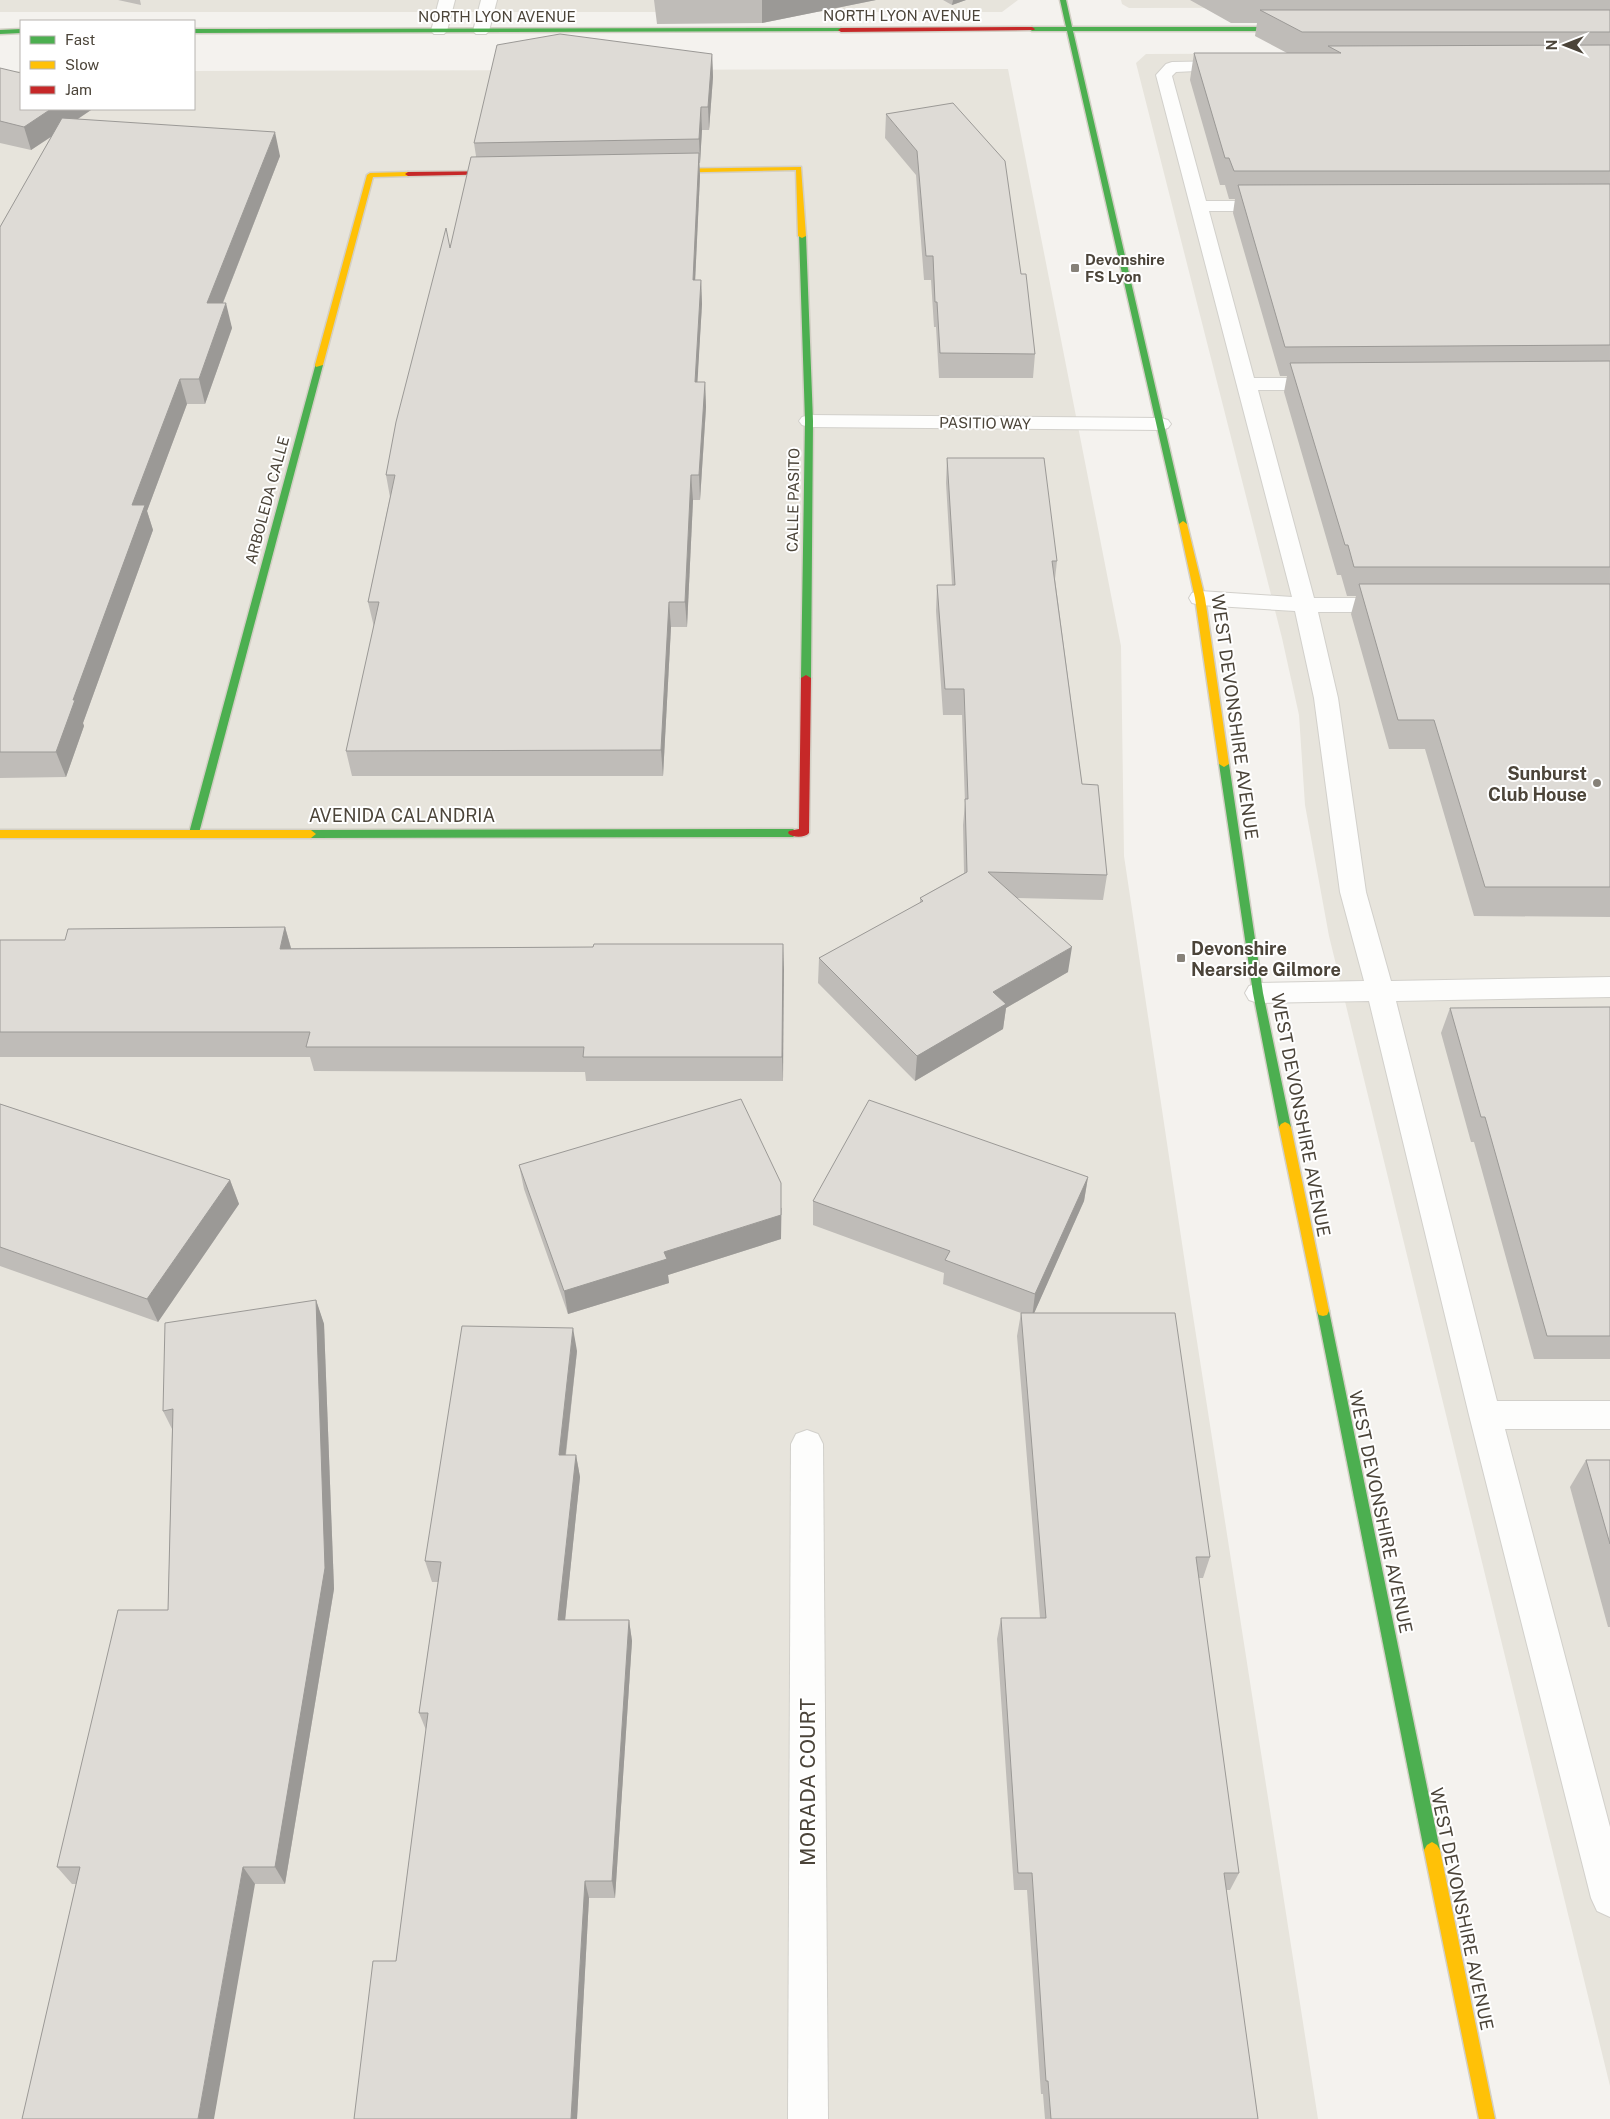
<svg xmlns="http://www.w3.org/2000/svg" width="1610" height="2119" viewBox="0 0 1610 2119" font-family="'Public Sans',sans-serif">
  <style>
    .residential { fill: #e7e4dc }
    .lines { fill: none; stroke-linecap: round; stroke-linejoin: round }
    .lane-casing { stroke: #d2d0cb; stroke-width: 2 }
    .street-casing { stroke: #d2d0cb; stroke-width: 2 }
    .fast-casing { stroke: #d3cfc5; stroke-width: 3 }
    .slow-casing { stroke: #d3cfc5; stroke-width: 3 }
    .jam-casing { stroke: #d3cfc5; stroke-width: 3 }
    .lane { fill: #fdfdfc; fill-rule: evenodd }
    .street { fill: #fdfdfc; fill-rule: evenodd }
    .fast { fill: #4caf50; fill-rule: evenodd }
    .slow { fill: #ffc107; fill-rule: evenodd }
    .jam { fill: #c62828; fill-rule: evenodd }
    .wall { fill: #bfbcb8 }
    .shaded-wall { fill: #9b9996 }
    .building { fill: #dedbd6; stroke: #9b9996 }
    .poi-dot { fill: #868178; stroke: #fff; stroke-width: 2 }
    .labels { text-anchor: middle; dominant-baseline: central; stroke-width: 4; stroke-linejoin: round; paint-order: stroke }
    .far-street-label { font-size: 15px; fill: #4b4439; stroke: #fff }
    .far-poi-label { font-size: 15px; font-weight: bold; fill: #4b4439; stroke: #fff; text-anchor: start }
    .street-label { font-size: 18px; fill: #4b4439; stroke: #fff }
    .poi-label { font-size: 18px; font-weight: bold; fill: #4b4439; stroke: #fff; text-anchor: end }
    .near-street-label { font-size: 21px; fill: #4b4439; stroke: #fff }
  </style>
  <rect width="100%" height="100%" fill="#f4f2ee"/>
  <!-- residential -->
  <g class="residential">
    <polygon points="0,0 1018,0 1002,12 0,12"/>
    <polygon points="1121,0 1610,0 1610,7 1129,8 1122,4"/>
    <polygon points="1610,52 1610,2086 1329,936 1305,805 1299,715 1282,638 1136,63 1146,54"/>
    <polygon points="1008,69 1121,646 1124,856 1189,1290 1318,2119 0,2119 0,71 21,71 21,109 194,109 194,71"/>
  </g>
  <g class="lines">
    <defs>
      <g id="lane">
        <polygon points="439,0 455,0 447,31 444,34 434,34 431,31"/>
        <polygon points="481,0 497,0 489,31 486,34 476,34 473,31"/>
        <polygon points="1229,61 1235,63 1237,66 1235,69 1176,72 1172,76 1206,201 1270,201 1276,202 1279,206 1276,210 1270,211 1209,211 1254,378 1323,378 1330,380 1333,384 1330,388 1323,390 1258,390 1314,598 1391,598 1399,600 1402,605 1399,610 1391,612 1318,612 1338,698 1366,892 1391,981 1610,977 1610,997 1396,1001 1497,1401 1610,1401 1610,1429 1505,1429 1610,1827 1610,1917 1597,1911 1591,1898 1469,1415 1369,1001 1258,1003 1249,1000 1245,993 1249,986 1258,983 1364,981 1340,892 1314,698 1295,611 1200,605 1192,603 1189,598 1192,593 1200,591 1292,597 1156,75 1166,64 1172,62"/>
      </g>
      <g id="street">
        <polygon points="809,415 1161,418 1168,420 1171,424 1168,428 1161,430 809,427 802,425 799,421 802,417"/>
        <polygon points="807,1430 818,1434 823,1444 828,2119 788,2119 791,1444 796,1434"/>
      </g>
      <g id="fast">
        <polygon points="1060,0 1066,0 1072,27 1295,27 1298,29 1295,31 1073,31 1187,524 1183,527 1179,524 1067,31 1032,31 1029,29 1032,27 1066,27"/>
        <polygon points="841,28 843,29 843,31 194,33 194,29"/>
        <polygon points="21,29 21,33 0,34 0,30"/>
        <polygon points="799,234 806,236 813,421 811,678 806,681 801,678 805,421"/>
        <polygon points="316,363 323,365 199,833 194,837 189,833"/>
        <polygon points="1224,761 1229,764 1263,993 1291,1127 1289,1130 1281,1130 1279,1127 1253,993 1219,764"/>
        <polygon points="793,829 798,833 793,837 311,838 306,834 311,830"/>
        <polygon points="1323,1306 1327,1307 1329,1311 1440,1850 1437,1855 1432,1858 1427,1855 1424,1850 1317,1311 1319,1307"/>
      </g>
      <g id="slow">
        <polygon points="801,167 806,236 802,238 798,236 796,170 661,173 658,171 661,169"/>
        <polygon points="370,173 408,172 411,174 408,176 373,177 323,365 316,367 315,365 367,175"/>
        <polygon points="1183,521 1187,524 1205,598 1229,764 1224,767 1219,764 1195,598 1179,524"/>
        <polygon points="0,830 311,830 316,834 311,838 0,838"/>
        <polygon points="1285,1122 1289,1124 1291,1127 1329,1311 1327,1315 1323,1316 1319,1315 1317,1311 1279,1127 1281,1124"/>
        <polygon points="1432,1842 1437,1845 1440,1850 1495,2119 1479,2119 1424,1850 1427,1845"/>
      </g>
      <g id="jam">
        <polygon points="1032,27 1035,29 1034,30 841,32 838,30 841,28"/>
        <polygon points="505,171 508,173 507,174 408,176 405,174 408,172"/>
        <path d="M806 675 811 678 809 833C805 838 792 838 788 833L789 831 799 829 801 678Z"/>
      </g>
    </defs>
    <!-- lane casing -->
    <use href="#lane" class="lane-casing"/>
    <!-- street casing -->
    <use href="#street" class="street-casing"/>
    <!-- fast casing -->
    <use href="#fast" class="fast-casing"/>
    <!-- slow casing -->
    <use href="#slow" class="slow-casing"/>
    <!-- jam casing -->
    <use href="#jam" class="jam-casing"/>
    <!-- lane -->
    <use href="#lane" class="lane"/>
    <!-- street -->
    <use href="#street" class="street"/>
    <!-- fast -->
    <use href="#fast" class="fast"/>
    <!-- slow -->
    <use href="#slow" class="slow"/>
    <!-- jam -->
    <use href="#jam" class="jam"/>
  </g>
  <!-- wall -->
  <g class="wall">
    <polygon points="118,0 140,0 141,5"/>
    <polygon points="654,0 876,0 762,23 657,24"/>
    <polygon points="943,0 966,0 952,5"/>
    <polygon points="1190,0 1610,0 1610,917 1474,916 1425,749 1389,749 1351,614 1356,596 1347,596 1341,575 1337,575 1284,392 1287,376 1280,376 1233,213 1235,199 1229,199 1225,185 1220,185 1190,80 1194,53 1287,53 1255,36 1257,23 1231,23"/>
    <polygon points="712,54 713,77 709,130 702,130 700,163 699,163 700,176 695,280 701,280 702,304 697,382 705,382 706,407 700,500 693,500 687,627 671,627 663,776 352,776 346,751 374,627 368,602 390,497 386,475 476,156 474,143"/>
    <polygon points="0,68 21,109 91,109 91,110 78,119 280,156 223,303 232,328 205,404 187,404 147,511 153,530 83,723 84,726 66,777 0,778 0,227 51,137 31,150 0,143"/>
    <polygon points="886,114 1021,274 1035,354 1033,378 939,378 936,327 934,327 931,280 924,280 916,175 885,138"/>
    <polygon points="947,458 1057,561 1055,579 1082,784 1107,875 1103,900 1017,898 1068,972 1006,1008 1003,1029 915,1081 818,983 819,958 920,903 920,898 964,873 963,825 965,803 962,715 943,715 936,611 937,585 952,585 946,483"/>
    <polygon points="285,927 291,948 593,947 783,944 783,1081 586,1081 585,1072 314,1071 310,1057 0,1057 0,940 65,940"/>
    <polygon points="1610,1007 1610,1359 1534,1359 1474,1142 1471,1142 1441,1033 1450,1008"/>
    <polygon points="0,1104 230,1180 239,1204 158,1322 0,1266"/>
    <polygon points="519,1165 782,1208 781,1239 668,1275 669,1283 568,1314 524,1189"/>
    <polygon points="1088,1177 1084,1201 1034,1313 1210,1557 1203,1578 1198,1578 1239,1873 1230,1890 1226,1890 1258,2119 1045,2119 1043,2094 1041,2094 1027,1890 1014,1890 997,1639 1001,1618 1040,1618 1017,1336 1021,1313 943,1284 944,1273 813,1225 813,1201"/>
    <polygon points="316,1300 324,1324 334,1589 285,1884 255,1884 32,2076 76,1884 72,1884 57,1867 168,1610 172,1429 163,1411"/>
    <polygon points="577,1351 566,1455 576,1455 580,1477 565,1620 629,1620 632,1641 615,1898 589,1898 577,2119 354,2119 396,1961 426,1730 419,1713 438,1582 432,1582 425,1561"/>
    <polygon points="1586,1460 1610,1460 1610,1627 1608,1627 1570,1487"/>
  </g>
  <!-- shaded-wall -->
  <g class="shaded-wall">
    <polygon points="762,0 876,0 762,23"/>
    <polygon points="953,0 966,0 952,5"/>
    <polygon points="712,54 713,77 709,130 708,107"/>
    <polygon points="701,107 702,130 700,163 699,139"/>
    <polygon points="51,109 91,109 91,110 31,150 24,127"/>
    <polygon points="275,132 280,156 213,328 207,303"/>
    <polygon points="699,153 700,176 694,304 693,280"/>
    <polygon points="701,280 702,304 696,407 695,382"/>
    <polygon points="226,303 232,328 205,404 199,379"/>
    <polygon points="180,379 187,404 147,511 153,530 83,723 84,726 66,777 56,752 73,700 132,505"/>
    <polygon points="705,382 706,407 700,500 699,475"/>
    <polygon points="691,475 693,500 687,627 685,602"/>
    <polygon points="669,602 671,627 663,776 661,750"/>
    <polygon points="285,927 292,952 280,949"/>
    <polygon points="783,944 784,969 783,1081 782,1057"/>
    <polygon points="1072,947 1068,972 1006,1008 1003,1029 915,1081 917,1056 993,992"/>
    <polygon points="1088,1177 1084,1201 1032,1318 1035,1294"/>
    <polygon points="230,1180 239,1204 158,1322 147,1299"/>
    <polygon points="781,1183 781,1239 668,1275 669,1283 568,1314 564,1291 664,1252"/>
    <polygon points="316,1300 324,1324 334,1589 285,1884 275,1867"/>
    <polygon points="573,1328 577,1351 563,1477 559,1455"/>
    <polygon points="576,1455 580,1477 563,1640 558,1620"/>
    <polygon points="629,1620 632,1641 615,1898 612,1881"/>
    <polygon points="243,1867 255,1884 214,2119 198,2119"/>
    <polygon points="585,1881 589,1898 577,2119 571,2119"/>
  </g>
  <!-- building -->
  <g class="building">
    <polygon points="1260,10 1610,10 1610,32 1302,32"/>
    <polygon points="560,34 712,54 708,107 701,107 699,139 474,143 497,45"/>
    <polygon points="1610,45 1610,171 1234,171 1229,158 1225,158 1194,53 1341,53 1328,46"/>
    <polygon points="0,68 21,73 21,109 51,109 24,127 0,121"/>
    <polygon points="953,103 1005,161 1021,274 1026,274 1035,354 940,353 937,302 935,302 933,256 926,256 917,151 886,114"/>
    <polygon points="62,118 275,132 207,303 226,303 199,379 180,379 132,505 145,505 73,700 75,700 56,752 0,752 0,227"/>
    <polygon points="699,153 693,280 701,280 695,382 705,382 699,475 691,475 685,602 669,602 661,750 346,751 379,602 368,602 395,475 386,475 396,422 446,228 450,248 471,157"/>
    <polygon points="1610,184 1610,345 1285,347 1238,185"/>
    <polygon points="1610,361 1610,567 1354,567 1348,545 1345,545 1290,363"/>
    <polygon points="947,458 1044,458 1057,561 1052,561 1082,784 1098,785 1107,875 988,872 1072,947 993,992 1006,1004 917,1056 819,958 923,901 920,898 967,872 965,799 968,799 964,689 945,689 937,585 955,585"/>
    <polygon points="1359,584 1610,584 1610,887 1485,887 1434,720 1398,720"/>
    <polygon points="285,927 280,949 593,947 594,944 783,944 782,1057 583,1057 584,1047 306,1047 310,1032 0,1032 0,940 65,940 68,929"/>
    <polygon points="1610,1007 1610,1336 1547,1336 1485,1117 1481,1117 1450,1008"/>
    <polygon points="741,1099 781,1183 781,1215 664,1252 667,1259 564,1291 519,1165"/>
    <polygon points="869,1100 1088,1177 1035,1294 945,1260 950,1251 813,1201"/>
    <polygon points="0,1104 230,1180 147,1299 0,1247"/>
    <polygon points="316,1300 325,1568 275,1867 243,1867 198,2119 22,2119 80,1867 57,1867 118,1610 168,1610 173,1409 163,1411 165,1323"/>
    <polygon points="1021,1313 1175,1313 1210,1557 1196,1557 1239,1873 1224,1873 1258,2119 1051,2119 1048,2081 1046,2081 1032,1873 1018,1873 1001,1618 1046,1618"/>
    <polygon points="462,1326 573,1328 559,1455 576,1455 558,1620 629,1620 612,1881 585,1881 571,2119 354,2119 373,1961 396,1961 428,1713 419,1713 441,1562 425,1561"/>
    <polygon points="1586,1460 1610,1460 1610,1544"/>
  </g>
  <!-- markers -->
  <g class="poi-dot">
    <rect x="1070" y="263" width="10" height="10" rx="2.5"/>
    <circle cx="1597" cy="783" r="5"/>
    <rect x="1176" y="953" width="10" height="10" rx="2.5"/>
  </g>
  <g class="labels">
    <!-- far-street labels -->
    <g class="far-street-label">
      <text x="902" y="15">NORTH LYON AVENUE</text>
      <text x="497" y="16">NORTH LYON AVENUE</text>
      <text transform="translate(985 423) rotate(1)">PASITIO WAY</text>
      <text transform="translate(267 500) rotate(-75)">ARBOLEDA CALLE</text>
      <text transform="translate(793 500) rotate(-89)">CALLE PASITO</text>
    </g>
    <!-- far-poi labels -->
    <g class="far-poi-label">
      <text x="1085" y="259">Devonshire<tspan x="1085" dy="17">FS Lyon</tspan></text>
    </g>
    <!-- street labels -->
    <g class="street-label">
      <text transform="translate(1235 717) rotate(82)">WEST DEVONSHIRE AVENUE</text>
      <text x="402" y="815">AVENIDA CALANDRIA</text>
      <text transform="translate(1301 1115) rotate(79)">WEST DEVONSHIRE AVENUE</text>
      <text transform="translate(1381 1512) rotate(78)">WEST DEVONSHIRE AVENUE</text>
      <text transform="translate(1462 1909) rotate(78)">WEST DEVONSHIRE AVENUE</text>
    </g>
    <!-- poi labels -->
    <g class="poi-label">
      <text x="1587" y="773">Sunburst<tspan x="1587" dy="21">Club House</tspan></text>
      <text x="1191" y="948" text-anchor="start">Devonshire<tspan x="1191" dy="21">Nearside Gilmore</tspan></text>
    </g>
    <!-- near-street labels -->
    <g class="near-street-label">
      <text transform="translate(807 1782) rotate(-90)">MORADA COURT</text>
    </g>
  </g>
  <!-- legend -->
  <rect x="20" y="20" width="175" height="90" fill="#ffffff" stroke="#b7b4b0"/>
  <rect x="30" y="36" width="25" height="8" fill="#4caf50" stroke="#b7b4b0"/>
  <text x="65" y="45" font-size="15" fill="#4b4439">Fast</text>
  <rect x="30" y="61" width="25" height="8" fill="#ffc107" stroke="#b7b4b0"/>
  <text x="65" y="70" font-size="15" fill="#4b4439">Slow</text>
  <rect x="30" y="86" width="25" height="8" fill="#c62828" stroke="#b7b4b0"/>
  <text x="65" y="95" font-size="15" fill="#4b4439">Jam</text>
  <!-- north arrow -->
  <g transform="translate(1565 45) rotate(270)" stroke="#ffffff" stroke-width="4" paint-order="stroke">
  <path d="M0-4L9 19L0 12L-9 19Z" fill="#4b4439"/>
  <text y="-8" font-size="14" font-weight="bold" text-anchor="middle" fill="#4b4439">N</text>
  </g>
</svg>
